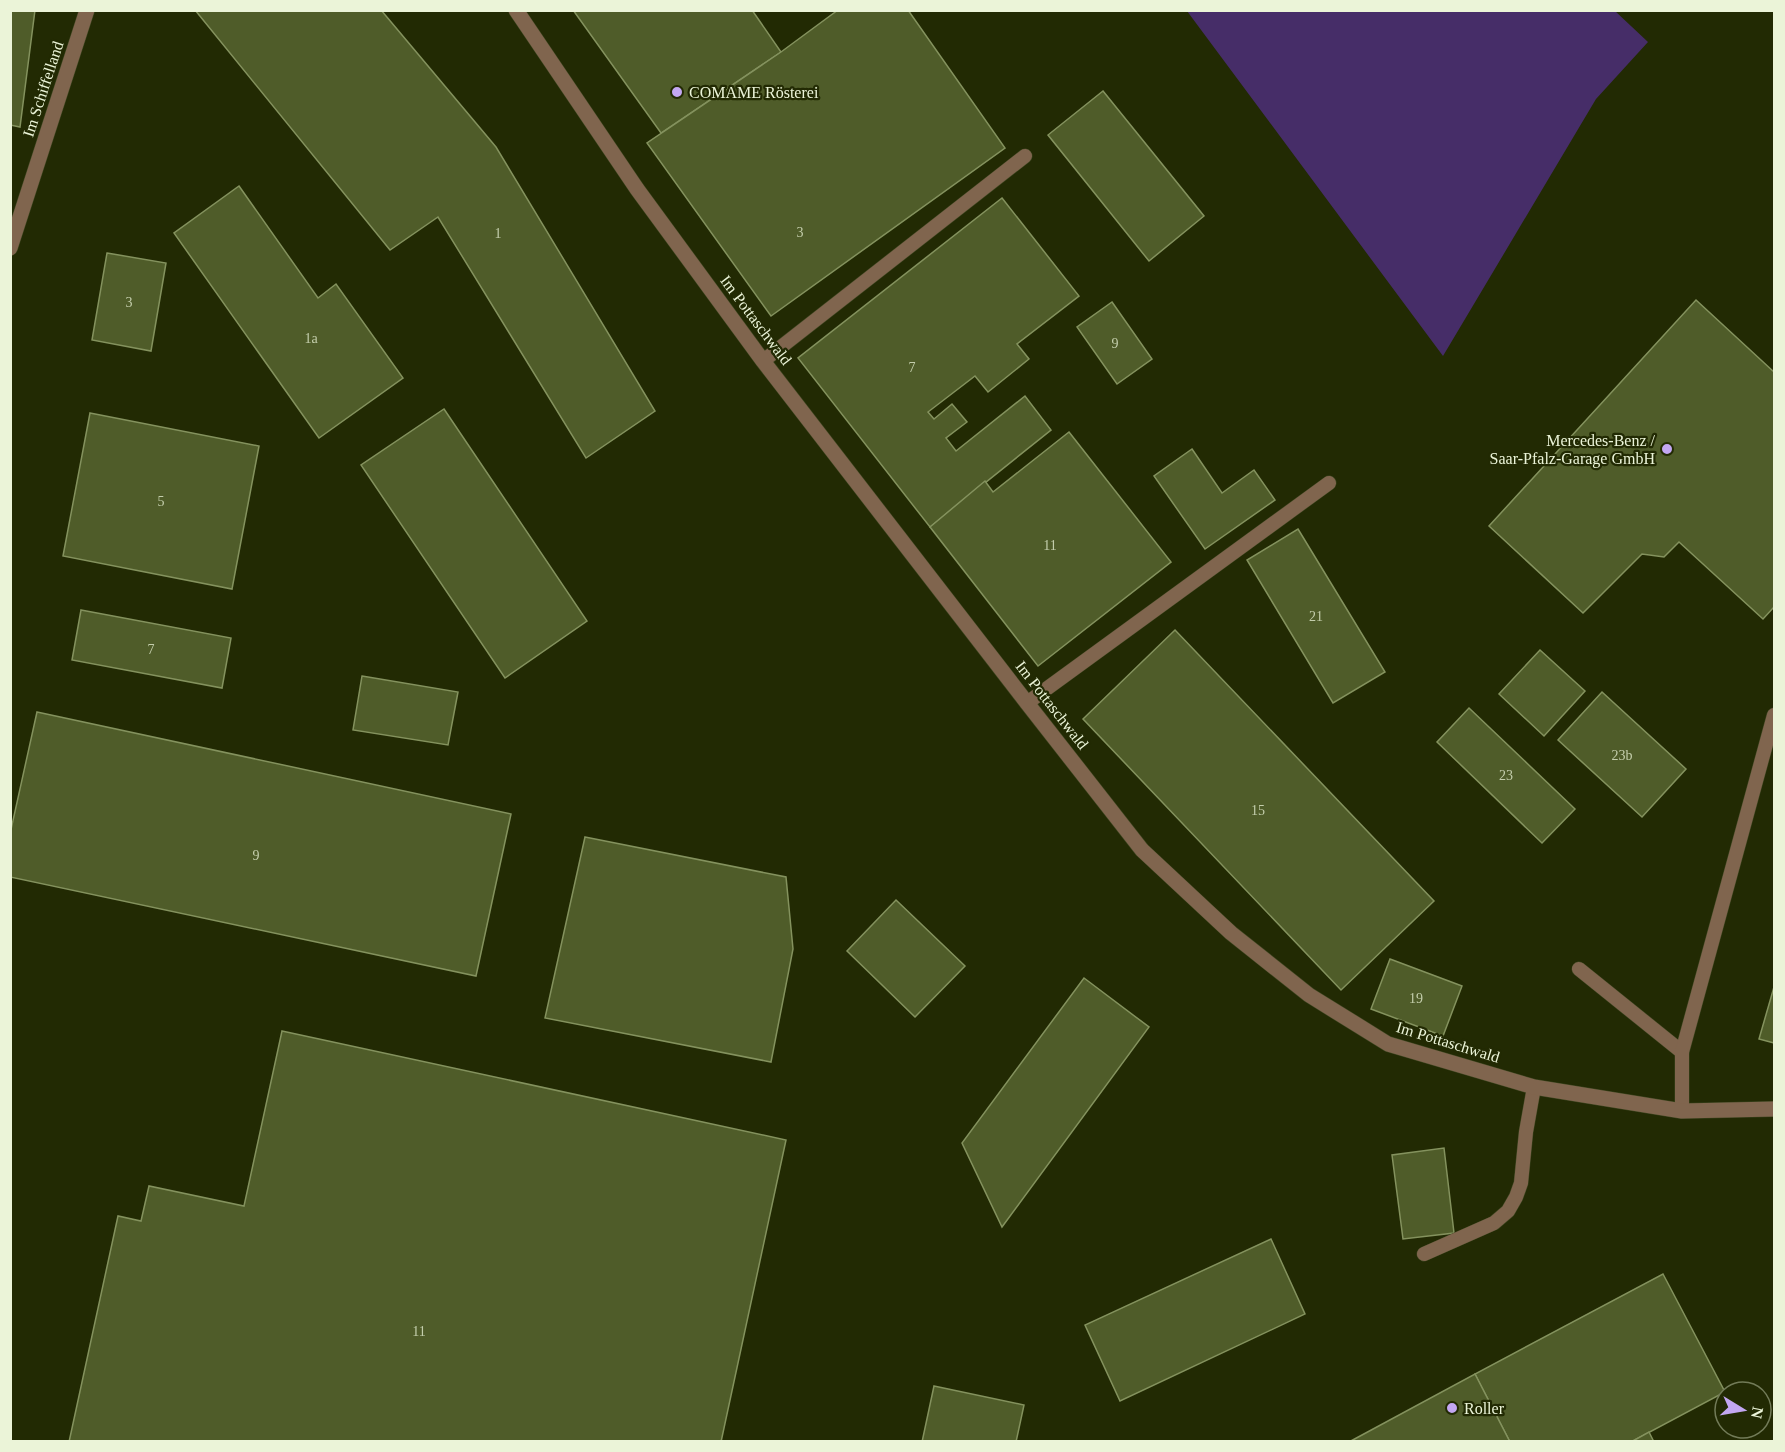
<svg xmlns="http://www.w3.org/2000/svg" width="1785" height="1452" viewBox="0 0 1785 1452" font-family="'Times New Roman',serif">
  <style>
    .green { fill: #462d68 }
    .building { fill: #4f5c29; stroke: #84925e; stroke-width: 1.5 }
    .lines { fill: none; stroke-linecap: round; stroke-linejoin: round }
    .lane-casing { stroke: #3e4621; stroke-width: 15 }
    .street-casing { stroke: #3e4621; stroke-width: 16 }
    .lane { stroke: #80654e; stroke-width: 14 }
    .street { stroke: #80654e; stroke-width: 15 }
    .poi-dot { fill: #c3a7f2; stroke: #222a03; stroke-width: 2 }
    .labels { text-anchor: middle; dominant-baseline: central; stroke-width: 4.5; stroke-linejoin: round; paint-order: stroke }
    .number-label { font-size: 14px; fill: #c4ceac }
    .street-label { font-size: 16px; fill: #ebf4d8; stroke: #222a03 }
    .poi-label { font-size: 16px; fill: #ebf4d8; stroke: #222a03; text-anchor: start }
  </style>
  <rect width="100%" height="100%" fill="#222a03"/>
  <!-- green -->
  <polygon class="green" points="1187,11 1615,11 1648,42 1596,99 1443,356"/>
  <!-- building -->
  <g class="building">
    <polygon points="10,10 35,10 20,127 10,125"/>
    <polygon points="195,10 381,10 496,147 655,411 586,458 438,217 390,250"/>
    <polygon points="573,10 752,10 781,52 661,133"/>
    <polygon points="838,10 908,10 1005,148 771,316 647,143 781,52"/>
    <polygon points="1103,91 1204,216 1149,261 1048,135"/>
    <polygon points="239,186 318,298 336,284 403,378 319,438 174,233"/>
    <polygon points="1002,198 1079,296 1017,344 1029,359 988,392 975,376 928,412 934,419 952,404 967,422 946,438 956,451 1025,396 1051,430 930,527 798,358"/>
    <polygon points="107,253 166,263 151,351 92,340"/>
    <polygon points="1696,300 1774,372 1774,607 1763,619 1679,542 1664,557 1642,554 1583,613 1489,526"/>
    <polygon points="1112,302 1152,359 1117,384 1077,327"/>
    <polygon points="444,409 587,621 505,678 361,465"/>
    <polygon points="90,413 259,446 232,589 63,556"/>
    <polygon points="1069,432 1171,562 1038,666 930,527 985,481 993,492"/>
    <polygon points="1192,449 1222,493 1254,470 1275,500 1205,549 1154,476"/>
    <polygon points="1298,529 1385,672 1333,703 1247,560"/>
    <polygon points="81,610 231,638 222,688 72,660"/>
    <polygon points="1175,630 1434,901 1341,990 1083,719"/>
    <polygon points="1540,650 1585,691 1544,736 1499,694"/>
    <polygon points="362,676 458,692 448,745 353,730"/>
    <polygon points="1602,692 1686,769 1642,817 1558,740"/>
    <polygon points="1469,708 1575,809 1542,843 1437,742"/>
    <polygon points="37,712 511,814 476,976 10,877 10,834"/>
    <polygon points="585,837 786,877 793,949 771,1062 545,1018"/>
    <polygon points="896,900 965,966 915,1017 847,951"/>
    <polygon points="1390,959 1462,986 1443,1036 1371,1009"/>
    <polygon points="1084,978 1149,1027 1002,1227 962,1143"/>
    <polygon points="1774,987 1774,1043 1759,1039"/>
    <polygon points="282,1031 786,1140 721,1442 69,1442 118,1216 141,1221 149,1186 244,1206"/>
    <polygon points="1444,1148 1454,1233 1403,1239 1392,1155"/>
    <polygon points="1271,1239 1305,1314 1120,1401 1085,1325"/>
    <polygon points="1663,1274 1725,1392 1631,1442 1510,1442 1475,1374"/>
    <polygon points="1475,1374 1510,1442 1349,1442"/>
    <polygon points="934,1386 1024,1405 1016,1442 922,1442"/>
    <polygon points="1649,1432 1654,1442 1631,1442"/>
  </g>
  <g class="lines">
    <defs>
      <g id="lane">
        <polyline points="763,361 1025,156"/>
        <polyline points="1027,703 1329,483"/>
        <polyline points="1579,969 1682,1052"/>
        <polyline points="1682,1111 1682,1052 1774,715"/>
        <polyline points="1424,1254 1494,1223 1508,1211 1516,1197 1521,1183 1526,1132 1534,1087"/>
      </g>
      <g id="street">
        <polyline points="516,10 637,189 763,361 1027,703 1142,850 1231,933 1309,995 1388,1044 1534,1087 1682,1111 1774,1109"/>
        <polyline points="10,248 87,10"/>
      </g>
    </defs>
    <!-- lane casing -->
    <use href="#lane" class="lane-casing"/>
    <!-- street casing -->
    <use href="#street" class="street-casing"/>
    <!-- lane -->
    <use href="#lane" class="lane"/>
    <!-- street -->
    <use href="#street" class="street"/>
  </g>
  <!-- markers -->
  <g class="poi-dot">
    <circle cx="677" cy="92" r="6"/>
    <circle cx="1667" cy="449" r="6"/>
    <circle cx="1452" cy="1408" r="6"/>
  </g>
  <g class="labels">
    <!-- number labels -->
    <g class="number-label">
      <text x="800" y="232">3</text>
      <text x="498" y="233">1</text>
      <text x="129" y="302">3</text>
      <text x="311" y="338">1a</text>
      <text x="1115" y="343">9</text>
      <text x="912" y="367">7</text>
      <text x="161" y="501">5</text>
      <text x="1050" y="545">11</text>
      <text x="1316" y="616">21</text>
      <text x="151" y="649">7</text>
      <text x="1622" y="755">23b</text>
      <text x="1506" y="775">23</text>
      <text x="1258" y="810">15</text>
      <text x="256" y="855">9</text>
      <text x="1416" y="998">19</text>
      <text x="419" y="1331">11</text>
    </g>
    <!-- street labels -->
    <g class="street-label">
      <text transform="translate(43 89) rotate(-72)">Im Schiffelland</text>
      <text transform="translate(756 320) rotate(53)">Im Pottaschwald</text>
      <text transform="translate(1052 705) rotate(52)">Im Pottaschwald</text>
      <text transform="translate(1448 1042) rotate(17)">Im Pottaschwald</text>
    </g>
    <!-- poi labels -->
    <g class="poi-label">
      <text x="689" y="92">COMAME Rösterei</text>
      <text x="1655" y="440" text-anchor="end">Mercedes-Benz /<tspan x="1655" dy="18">Saar-Pfalz-Garage GmbH</tspan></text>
      <text x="1464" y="1408">Roller</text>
    </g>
  </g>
  <!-- border -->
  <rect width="1785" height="1452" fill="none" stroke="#ebf4d8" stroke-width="24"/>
  <!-- north arrow -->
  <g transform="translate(1743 1410) rotate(101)"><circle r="28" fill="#222a03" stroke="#727b58" stroke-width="1.5"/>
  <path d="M0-4.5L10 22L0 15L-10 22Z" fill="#c3a7f2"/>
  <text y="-9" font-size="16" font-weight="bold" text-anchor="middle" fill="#ebf4d8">N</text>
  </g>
</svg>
